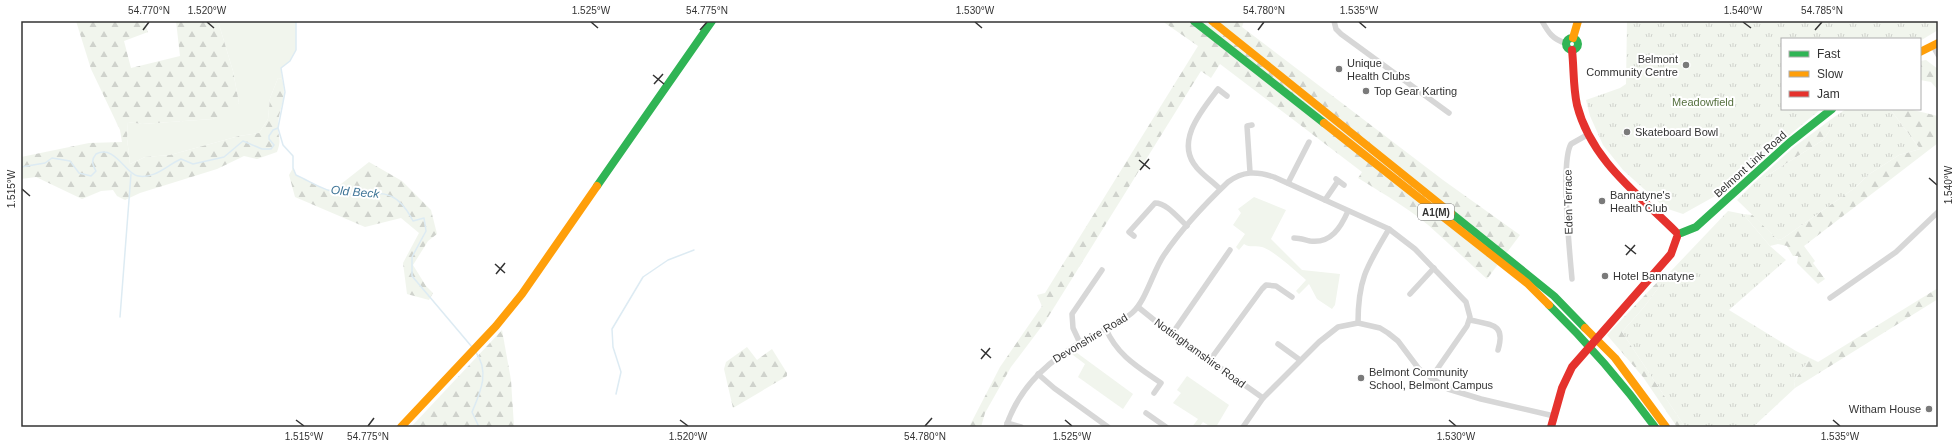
<svg xmlns="http://www.w3.org/2000/svg" width="1959" height="448" viewBox="0 0 1959 448" font-family="Arial,sans-serif">
  <style>
    .grass { fill: #f1f5ed }
    .forest { fill: url(#forest-firs) }
    .park { fill: url(#park-tufts) }
    .lines { fill: none; stroke-linecap: round; stroke-linejoin: round }
    .stream { stroke: #ddebf3; stroke-width: 1.5 }
    .street { stroke: #d7d7d7; stroke-width: 5.5 }
    .fast { stroke: #30b455; stroke-width: 8 }
    .slow { stroke: #ff9f0a; stroke-width: 8 }
    .jam { stroke: #e5322d; stroke-width: 8 }
    .ticks { fill: none; stroke: #333; stroke-width: 1.5 }
    .poi-dot { fill: #7a7a7a; stroke: #fff; stroke-width: 1.5 }
    .labels { text-anchor: middle; dominant-baseline: central; stroke-width: 4; stroke-linejoin: round; paint-order: stroke }
    .shield { fill: #fff; stroke: #707070; stroke-width: 1 }
    .shield-label { font-size: 10px; font-weight: bold; fill: #333 }
    .poi-label { font-size: 11px; fill: #333; stroke: #fff; text-anchor: start }
    .park-label { font-size: 11px; fill: #56703f; stroke: #fff }
    .street-label { font-size: 11px; fill: #333; stroke: #fff }
    .water-label { font-size: 12px; font-style: italic; fill: #3f7597; stroke: #fff }
    .neatline { fill: none; stroke: #333; stroke-width: 1.5 }
    .ticks-label { font-size: 10px; text-anchor: middle; fill: #333 }
  </style>
  <defs>
    <pattern id="forest-firs" width="22" height="20" patternUnits="userSpaceOnUse"><rect width="22" height="20" fill="#f1f5ed"/><path d="M5 1l3.5 6h-7zM16 11l3.5 6h-7z" fill="#cfd2cc"/></pattern>
    <pattern id="park-tufts" width="24" height="20" patternUnits="userSpaceOnUse"><rect width="24" height="20" fill="#f1f5ed"/><path d="M3 7l-1-3M5 7V3M7 7l1-3M15 17l-1-3M17 17v-4M19 17l1-3" fill="none" stroke="#cfd2cc"/></pattern>
  </defs>
  <rect width="100%" height="100%" fill="#fff"/>
  <!-- grass -->
  <g class="grass">
    <polygon points="218,21 296,21 296,50 290,61 281,68 282,79 278,78 270,98 268,119 259,133 239,136 170,155 145,157 130,164 127,138 128,122 142,124 213,119 239,103 233,71"/>
    <path d="M1254 197 1286 210 1271 239 1302 270 1340 274 1335 305 1332 309 1317 299 1309 284 1299 294 1296 291 1306 280C1297 272 1273 250 1262 247 1256 245 1250 248 1244 244L1239 250 1236 247 1245 234 1233 225 1241 213 1238 209Z"/>
    <polygon points="1073,350 1133,394 1123,409 1078,377 1085,364 1069,352"/>
    <polygon points="1187,376 1229,405 1216,427 1211,427 1203,422 1199,427 1192,427 1198,419 1173,403 1181,393 1177,390"/>
  </g>
  <!-- forest -->
  <g class="forest">
    <path d="M76 21H144L148 32 124 41 131 68 180 56 176 21H218L233 71 239 103 228 112 213 119 142 124 128 122 127 138 130 164 145 157 170 155 239 136 259 133 268 119 270 98 278 78 282 79C288 98 278 109 278 127 278 139 282 138 277 152L257 159 244 156 217 169 140 193 125 200 117 196 113 190 101 191 82 199 36 177 21 179V157L89 143 122 142 120 130 91 69Z"/>
    <path d="M1162 21H1244L1242 27 1443 180 1520 235 1487 279C1470 264 1454 248 1437 233 1414 211 1385 195 1358 178L1362 172 1220 64 1211 78 1201 71 1045 322 1011 367 985 413 981 427H969L1000 367 1042 306 1037 295 1045 293 1198 46Z"/>
    <polygon points="1926,60 1938,69 1938,90 1931,82 1920,80 1920,61"/>
    <polygon points="1890,109 1909,109 1938,116 1938,143 1804,246 1815,261 1813,263 1825,279 1818,284 1797,263 1798,256 1793,256 1787,246 1778,244 1770,246 1743,214 1753,215 1778,240 1782,239 1856,187 1868,175 1899,155 1920,149"/>
    <polygon points="1830,120 1830,130 1823,140 1762,179 1755,182 1794,147"/>
    <polygon points="369,162 402,181 431,210 437,234 428,241 413,265 426,286 433,293 429,300 407,294 403,263 419,233 401,218 365,227 295,197 289,175 293,168 296,175 326,190 336,188"/>
    <polygon points="1664,275 1668,275 1644,307 1622,332 1685,427 1677,427 1643,377 1607,335"/>
    <polygon points="1938,288 1938,299 1795,388 1794,381 1810,358 1818,362"/>
    <polygon points="502,330 511,380 514,427 411,427"/>
    <polygon points="747,347 757,360 772,349 787,373 787,376 733,408 724,369 726,362"/>
  </g>
  <!-- park -->
  <g class="park">
    <polygon points="1627,21 1938,21 1938,30 1920,41 1920,39 1782,39 1782,109 1821,109 1717,195 1683,214 1665,208 1623,170 1603,145 1590,116 1586,100 1620,88 1626,84"/>
    <polygon points="1846,109 1890,109 1920,149 1899,155 1868,175 1856,187 1782,239 1778,240 1737,200 1755,182 1762,179 1823,140 1830,130 1830,120"/>
    <polygon points="1728,211 1743,214 1770,246 1786,260 1729,310 1796,351 1810,358 1794,381 1795,388 1753,427 1685,427 1622,332 1644,307 1670,272"/>
  </g>
  <g class="lines">
    <!-- stream -->
    <g class="stream">
      <path d="M296 21V50L290 61 281 68 285 92 278 128 283 145 293 156V168L296 175C310 181 323 191 339 193 373 197 393 181 413 221L424 218 426 231 412 257V276L472 347"/>
      <path d="M21 167 45 163 52 158 70 161 79 173 91 176 96 171C92 164 91 160 96 154 115 144 126 175 138 176 155 179 167 165 181 159L193 164 224 157 243 141 262 149H271L274 145 269 139V136L273 130 278 128"/>
      <polyline points="120,317 131,174"/>
      <path d="M475 351C490 371 481 391 472 412L479 427"/>
      <polyline points="616,394 621,372 613,347 612,329 643,277 668,260 694,250"/>
    </g>
    <!-- street -->
    <g class="street">
      <polyline points="1334,21 1336,29 1341,34 1449,113"/>
      <path d="M1542 21C1548 32 1553 40 1566 43"/>
      <polyline points="1933,46 1938,55"/>
      <polyline points="1250,172 1247,126 1252,125"/>
      <polyline points="1336,179 1344,185"/>
      <polyline points="1288,183 1309,142"/>
      <path d="M1220 189C1213 182 1204 176 1197 168 1174 142 1202 110 1218 89L1227 96"/>
      <polyline points="1325,200 1338,181"/>
      <path d="M1134 236 1129 232 1155 203C1167 203 1178 218 1187 226"/>
      <path d="M1294 238C1300 238 1305 240 1310 241 1331 244 1341 227 1348 211"/>
      <path d="M1572 279C1570 255 1560 162 1571 144L1587 135"/>
      <polyline points="1410,294 1434,268"/>
      <polyline points="1830,298 1896,252 1938,212"/>
      <polyline points="1138,307 1164,328 1263,398"/>
      <path d="M1470 320C1491 325 1506 323 1498 350"/>
      <path d="M1358 323C1358 279 1367 266 1389 229"/>
      <path d="M1106 329C1117 355 1138 367 1161 383L1154 393"/>
      <polyline points="1172,334 1230,250"/>
      <polyline points="1080,343 1073,328 1072,314 1102,270"/>
      <polyline points="1278,344 1300,360"/>
      <polyline points="1210,360 1262,289 1266,285 1276,286 1292,297"/>
      <polyline points="1038,374 1054,388 1108,427"/>
      <polyline points="1146,413 1166,427"/>
      <polyline points="1007,423 1021,427"/>
      <path d="M1006 427C1020 384 1052 358 1090 337 1104 330 1120 323 1132 313 1146 301 1153 271 1164 255 1182 228 1205 204 1228 182 1243 171 1256 171 1274 177L1389 229 1415 249 1466 302 1470 317 1467 326 1431 378"/>
      <polyline points="1243,427 1263,398 1319,342 1338,327 1358,323 1380,328 1388,333 1398,341 1419,369 1448,389 1481,399 1554,416"/>
    </g>
    <!-- fast -->
    <g class="fast">
      <polyline points="1194,21 1324,123"/>
      <circle cx="1572" cy="44" r="6"/>
      <polyline points="597,186 712,21"/>
      <polyline points="1451,213 1554,296 1585,328"/>
      <polyline points="1681,233 1696,227 1789,143 1832,109"/>
      <path d="M1549 305C1589 344 1622 382 1655 427"/>
    </g>
    <!-- slow -->
    <g class="slow">
      <polyline points="1212,21 1451,213"/>
      <polyline points="1573,38 1578,21"/>
      <polyline points="1920,52 1938,43"/>
      <polyline points="1324,123 1527,283 1549,305"/>
      <polyline points="1585,328 1615,358 1666,427"/>
      <polyline points="401,427 496,326 522,294 597,186"/>
    </g>
    <!-- jam -->
    <g class="jam">
      <path d="M1572 50C1574 68 1573 87 1577 105 1591 160 1638 194 1676 232"/>
      <polyline points="1551,427 1562,388 1572,367 1671,254 1677,237"/>
    </g>
  </g>
  <!-- ticks -->
  <path class="ticks" d="M207 22 214 28M591 22 598 28M975 22 982 28M1359 22 1366 28M1743 22 1751 28M143 30 149 22M700 30 707 22M1258 30 1264 22M1815 30 1822 22M653 75 664 84M654 84 663 74M1139 160 1150 169M1140 170 1149 159M1929 178 1937 185M22 189 30 196M1625 245 1636 254M1626 255 1635 245M495 264 505 273M496 274 505 263M981 349 991 358M981 359 990 348M296 420 304 426M680 420 688 426M1065 420 1072 426M1449 420 1456 426M1833 420 1840 426M368 426 374 418M925 426 932 418"/>
  <!-- markers -->
  <g class="poi-dot">
    <circle cx="1686" cy="65" r="4"/>
    <circle cx="1339" cy="69" r="4"/>
    <circle cx="1366" cy="91" r="4"/>
    <circle cx="1627" cy="132" r="4"/>
    <circle cx="1602" cy="201" r="4"/>
    <circle cx="1605" cy="276" r="4"/>
    <circle cx="1361" cy="378" r="4"/>
    <circle cx="1929" cy="409" r="4"/>
  </g>
  <g class="labels">
    <!-- shield labels -->
    <rect class="shield" x="1418" y="204" width="36" height="16" rx="3"/>
    <g class="shield-label">
      <text x="1436" y="212">A1(M)</text>
    </g>
    <!-- poi labels -->
    <g class="poi-label">
      <text x="1678" y="59" text-anchor="end">Belmont<tspan x="1678" dy="13">Community Centre</tspan></text>
      <text x="1347" y="63">Unique<tspan x="1347" dy="13">Health Clubs</tspan></text>
      <text x="1374" y="91">Top Gear Karting</text>
      <text x="1635" y="132">Skateboard Bowl</text>
      <text x="1610" y="195">Bannatyne's<tspan x="1610" dy="13">Health Club</tspan></text>
      <text x="1613" y="276">Hotel Bannatyne</text>
      <text x="1369" y="372">Belmont Community<tspan x="1369" dy="13">School, Belmont Campus</tspan></text>
      <text x="1921" y="409" text-anchor="end">Witham House</text>
    </g>
    <!-- park labels -->
    <g class="park-label">
      <text x="1703" y="102">Meadowfield</text>
    </g>
    <!-- street labels -->
    <g class="street-label">
      <text transform="translate(1750 164) rotate(-42)">Belmont Link Road</text>
      <text transform="translate(1568 202) rotate(-91)">Eden Terrace</text>
      <text transform="translate(1090 338) rotate(-31)">Devonshire Road</text>
      <text transform="translate(1200 353) rotate(36)">Nottinghamshire Road</text>
    </g>
    <!-- water labels -->
    <g class="water-label">
      <text transform="translate(355 192) rotate(5)">Old Beck</text>
    </g>
  </g>
  <!-- border -->
  <rect width="1959" height="448" fill="none" stroke="#ffffff" stroke-width="44"/>
  <!-- legend -->
  <rect x="1781" y="38" width="140" height="72" fill="#ffffff" stroke="#adadad"/>
  <rect x="1789" y="51" width="20" height="6" fill="#30b455" stroke="#adadad"/>
  <text x="1817" y="58" font-size="12" fill="#333333">Fast</text>
  <rect x="1789" y="71" width="20" height="6" fill="#ff9f0a" stroke="#adadad"/>
  <text x="1817" y="78" font-size="12" fill="#333333">Slow</text>
  <rect x="1789" y="91" width="20" height="6" fill="#e5322d" stroke="#adadad"/>
  <text x="1817" y="98" font-size="12" fill="#333333">Jam</text>
  <rect x="22" y="22" width="1915" height="404" class="neatline"/>
  <g class="ticks-label">
    <text x="149" y="14">54.770°N</text>
    <text x="207" y="14">1.520°W</text>
    <text x="591" y="14">1.525°W</text>
    <text x="707" y="14">54.775°N</text>
    <text x="975" y="14">1.530°W</text>
    <text x="1264" y="14">54.780°N</text>
    <text x="1359" y="14">1.535°W</text>
    <text x="1743" y="14">1.540°W</text>
    <text x="1822" y="14">54.785°N</text>
    <text transform="translate(1948 185) rotate(-90)" y="4">1.540°W</text>
    <text transform="translate(11 189) rotate(-90)" y="4">1.515°W</text>
    <text x="304" y="440">1.515°W</text>
    <text x="368" y="440">54.775°N</text>
    <text x="688" y="440">1.520°W</text>
    <text x="925" y="440">54.780°N</text>
    <text x="1072" y="440">1.525°W</text>
    <text x="1456" y="440">1.530°W</text>
    <text x="1840" y="440">1.535°W</text>
  </g>
</svg>
